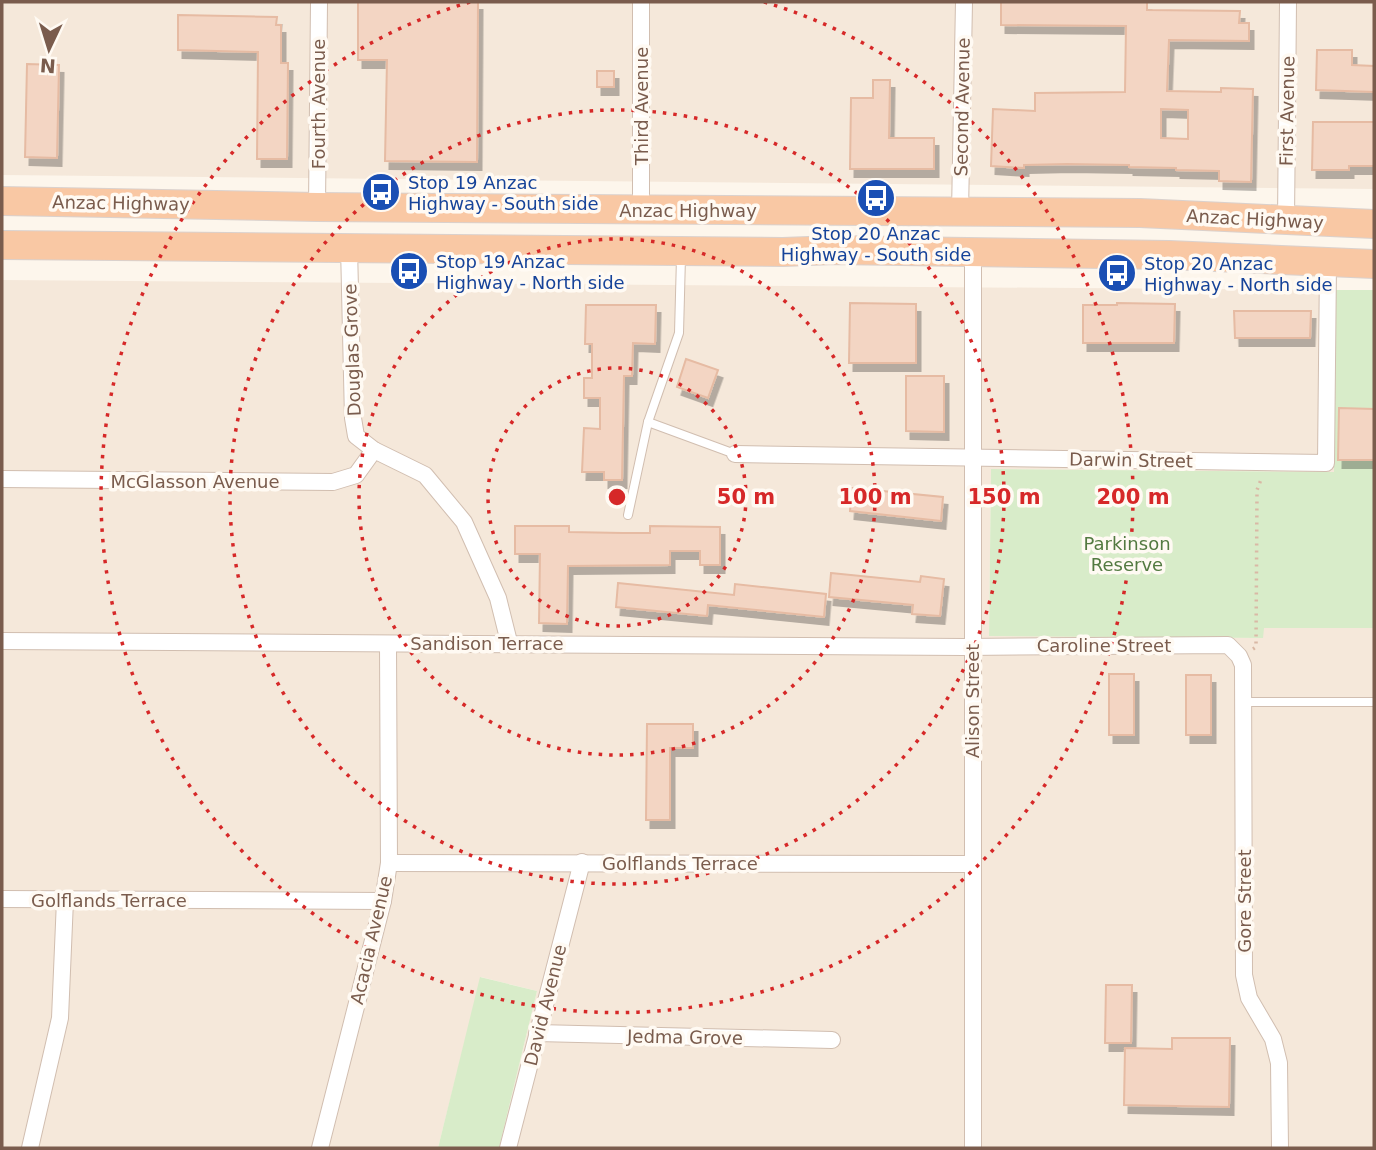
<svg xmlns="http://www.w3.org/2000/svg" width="1376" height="1150" viewBox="0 0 1376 1150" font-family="'DejaVu Sans',sans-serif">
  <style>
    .residential { fill: #f5e8da }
    .green { fill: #d8ecc9 }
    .building { fill: #f3d5c3; stroke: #e6bba3; stroke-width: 2; fill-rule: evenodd; filter: url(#shadow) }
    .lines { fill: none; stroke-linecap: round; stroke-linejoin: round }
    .service-casing { stroke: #d1beb0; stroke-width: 10 }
    .minor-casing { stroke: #d1beb0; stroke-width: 18 }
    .trunk-casing { stroke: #dad1cd; stroke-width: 30 }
    .path { stroke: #d9b8a5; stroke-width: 3.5; stroke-dasharray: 2 5; stroke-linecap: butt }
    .service { stroke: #fff; stroke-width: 8 }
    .minor { stroke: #fff; stroke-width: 16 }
    .trunk { stroke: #f9c8a4; stroke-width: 28 }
    .ring { fill: none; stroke: #d62828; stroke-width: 3.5; stroke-dasharray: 3.5 7 }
    .labels { text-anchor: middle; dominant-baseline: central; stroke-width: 7; stroke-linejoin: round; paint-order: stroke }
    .street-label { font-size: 18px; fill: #7a5c4d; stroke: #fffaf3 }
    .transit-label { font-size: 18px; fill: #164399; stroke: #fffaf3; text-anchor: start }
    .park-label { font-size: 18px; fill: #537a41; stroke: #fffaf3 }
    .centre { fill: #d62828; stroke: #fffaf3; stroke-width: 3.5 }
    .ring-label { font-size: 21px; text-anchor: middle; font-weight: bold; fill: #d62828; stroke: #fffaf3; stroke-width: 7; stroke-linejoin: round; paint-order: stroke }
  </style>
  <defs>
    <filter id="shadow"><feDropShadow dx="4.5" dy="8" stdDeviation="0" flood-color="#0004"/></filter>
  </defs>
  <rect width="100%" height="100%" fill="#fdf6ec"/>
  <!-- residential -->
  <g class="residential">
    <polygon points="2,2 1374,2 1374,189 2,175"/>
    <polygon points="2,280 1334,290 1334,472 991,469 989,635 1262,638 1263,628 1374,628 1374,1148 499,1148 537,991 481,977 438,1148 2,1148"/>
  </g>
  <!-- green -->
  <g class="green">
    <polygon points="1334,290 1374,290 1374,628 1264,628 1263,638 989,636 991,469 1334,472"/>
    <polygon points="480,977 537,991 499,1148 438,1148"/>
  </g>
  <!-- building -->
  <g class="building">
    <polygon points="358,2 478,2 477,162 385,161 387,60 358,60"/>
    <path d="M1001 2H1147V10L1240 11 1239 23H1249V41L1169 40 1167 91 1221 92V88L1253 89 1251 182 1219 181V171L1176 170V168L1129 167V165L1067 164 1024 165V168L991 166 993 109 1035 111V93L1125 92 1126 26 1001 25ZM1161 109 1188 110V139L1161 138Z"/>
    <polygon points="178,15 277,17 276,25 281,25 281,63 288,63 287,159 257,159 258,52 178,50"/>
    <polygon points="1317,50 1352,50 1352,65 1374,66 1374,92 1316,90"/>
    <polygon points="27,64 59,65 57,158 25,157"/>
    <rect x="597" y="71" width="17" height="16"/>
    <polygon points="873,80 890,80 889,138 934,138 934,169 850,169 851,98 873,98"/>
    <polygon points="1313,122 1374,122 1374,166 1349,166 1349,170 1312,170"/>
    <polygon points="850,303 916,304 916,363 849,363"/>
    <polygon points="1117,303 1175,304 1174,343 1083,343 1083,305 1117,305"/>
    <polygon points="586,305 656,305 655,344 633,343 632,376 624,376 622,480 604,480 604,472 582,472 584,428 600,429 600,398 584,398 584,378 592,378 592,344 585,344"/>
    <polygon points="1234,311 1311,311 1310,338 1235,338"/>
    <polygon points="686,359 718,370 708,398 677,387"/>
    <polygon points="906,376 944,376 944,432 906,431"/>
    <polygon points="1339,408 1374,409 1374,460 1338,460"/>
    <polygon points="852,488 943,497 941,521 850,511"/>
    <polygon points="515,526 569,526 569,532 623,533 650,533 650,526 720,527 720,565 700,565 700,551 670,551 670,565 568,566 567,624 539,623 540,554 515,554"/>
    <polygon points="831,573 920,582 921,576 944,579 940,616 912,614 913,605 829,597"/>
    <polygon points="618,583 734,595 735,584 826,594 824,617 708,605 707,616 616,607"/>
    <rect x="1109" y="674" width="25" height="61"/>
    <rect x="1186" y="675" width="25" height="60"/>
    <polygon points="647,724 693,724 693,748 670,748 670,820 646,820"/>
    <polygon points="1106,985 1132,985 1131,1043 1105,1043"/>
    <polygon points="1172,1038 1230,1038 1229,1107 1124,1105 1125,1048 1172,1049"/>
  </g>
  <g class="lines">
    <defs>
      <g id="service">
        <polyline points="681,257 679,333 648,422 735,454"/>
        <polyline points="628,515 648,422"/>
        <polyline points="1243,702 1374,702"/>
      </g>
      <g id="minor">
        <polyline points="317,207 319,2"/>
        <polyline points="641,210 641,2"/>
        <polyline points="960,212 964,2"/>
        <polyline points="1286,221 1288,2"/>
        <polyline points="349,247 353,418 356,436 374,450 425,475 464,522 498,598 509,642"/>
        <polyline points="735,454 1326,463 1328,263"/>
        <polyline points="2,479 333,482 356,475 374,450"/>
        <polyline points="2,641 965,647 1228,645 1239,656 1243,665 1244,975 1249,998 1273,1039 1279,1063 1280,1148"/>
        <polyline points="389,863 972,864"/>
        <polyline points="2,899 383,901"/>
        <polyline points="537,1033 832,1040"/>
        <polyline points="30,1148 60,1018 65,900"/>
        <polyline points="320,1148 383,901 389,863 388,644"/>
        <polyline points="508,1148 582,862"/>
        <polyline points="973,1148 973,253"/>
      </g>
      <g id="trunk">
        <polyline points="2,201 317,207 1140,213 1374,224"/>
        <polyline points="2,245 783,252 834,250 1169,255 1374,264"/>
      </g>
    </defs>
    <!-- service casing -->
    <use href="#service" class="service-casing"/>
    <!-- minor casing -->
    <use href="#minor" class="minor-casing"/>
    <!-- trunk casing -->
    <use href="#trunk" class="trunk-casing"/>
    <!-- path -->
    <polyline class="path" points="1253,649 1256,647 1257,490 1262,477"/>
    <!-- service -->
    <use href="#service" class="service"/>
    <!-- minor -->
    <use href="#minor" class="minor"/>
    <!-- trunk -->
    <use href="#trunk" class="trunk"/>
  </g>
  <!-- distance rings -->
  <g class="ring">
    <circle cx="617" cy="497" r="129"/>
    <circle cx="617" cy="497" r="258"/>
    <circle cx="617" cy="497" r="387"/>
    <path d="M764 2A516 516 0 1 1 470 2"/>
  </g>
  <!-- icons -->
  <defs>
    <symbol id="bus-disc" viewBox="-11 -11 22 22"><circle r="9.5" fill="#1a4fb4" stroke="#fffaf3"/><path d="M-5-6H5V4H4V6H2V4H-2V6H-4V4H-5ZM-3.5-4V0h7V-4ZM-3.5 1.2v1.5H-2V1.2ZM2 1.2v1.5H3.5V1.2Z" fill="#fff"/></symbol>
  </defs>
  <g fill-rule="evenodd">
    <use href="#bus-disc" x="359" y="170" width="44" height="44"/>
    <use href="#bus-disc" x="854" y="176" width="44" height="44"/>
    <use href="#bus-disc" x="387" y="249" width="44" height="44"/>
    <use href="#bus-disc" x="1095" y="251" width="44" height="44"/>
  </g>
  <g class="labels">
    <!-- street labels -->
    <g class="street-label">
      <text transform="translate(318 104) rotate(-90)">Fourth Avenue</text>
      <text transform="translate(641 106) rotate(-90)">Third Avenue</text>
      <text transform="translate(962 107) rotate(-89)">Second Avenue</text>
      <text transform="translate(1287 111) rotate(-89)">First Avenue</text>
      <text transform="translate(121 203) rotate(1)">Anzac Highway</text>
      <text x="688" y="210">Anzac Highway</text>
      <text transform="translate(1255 219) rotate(3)">Anzac Highway</text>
      <text transform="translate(352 350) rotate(-92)">Douglas Grove</text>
      <text transform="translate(1131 460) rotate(1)">Darwin Street</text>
      <text x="195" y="481">McGlasson Avenue</text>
      <text x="487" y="643">Sandison Terrace</text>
      <text x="1104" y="645">Caroline Street</text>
      <text transform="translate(972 701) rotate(-90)">Alison Street</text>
      <text x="680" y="863">Golflands Terrace</text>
      <text x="109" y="900">Golflands Terrace</text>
      <text transform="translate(1244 901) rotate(-90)">Gore Street</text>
      <text transform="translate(371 940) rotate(-77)">Acacia Avenue</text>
      <text transform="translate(545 1005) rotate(-76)">David Avenue</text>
      <text transform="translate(685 1037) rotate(1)">Jedma Grove</text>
    </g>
    <!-- transit labels -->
    <g class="transit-label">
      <text x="408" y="182">Stop 19 Anzac<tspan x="408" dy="21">Highway - South side</tspan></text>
      <text x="876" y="233" text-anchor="middle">Stop 20 Anzac<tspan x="876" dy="21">Highway - South side</tspan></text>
      <text x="436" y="261">Stop 19 Anzac<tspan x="436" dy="21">Highway - North side</tspan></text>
      <text x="1144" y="263">Stop 20 Anzac<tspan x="1144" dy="21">Highway - North side</tspan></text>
    </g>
    <!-- park labels -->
    <g class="park-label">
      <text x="1127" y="543">Parkinson<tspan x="1127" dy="21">Reserve</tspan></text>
    </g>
  </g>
  <circle cx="617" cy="497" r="10" class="centre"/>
  <g class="ring-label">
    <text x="746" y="504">50 m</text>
    <text x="875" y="504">100 m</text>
    <text x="1004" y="504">150 m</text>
    <text x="1133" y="504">200 m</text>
  </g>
  <!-- border -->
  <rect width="1376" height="1150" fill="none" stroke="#7a5c4d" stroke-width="7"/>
  <!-- north arrow -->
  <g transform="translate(49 49) rotate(184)" stroke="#fffaf3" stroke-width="5" paint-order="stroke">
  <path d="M0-5L12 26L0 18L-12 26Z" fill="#7a5c4d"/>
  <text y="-10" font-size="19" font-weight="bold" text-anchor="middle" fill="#7a5c4d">N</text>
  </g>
</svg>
